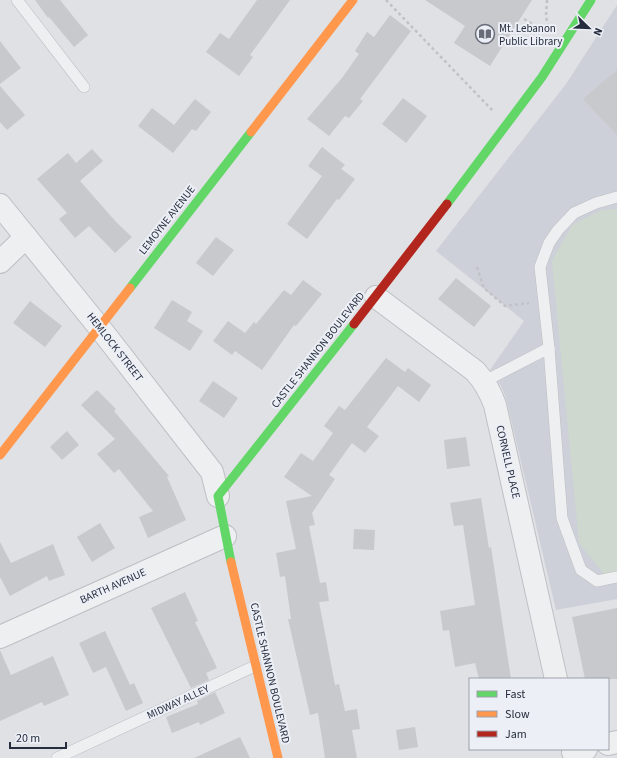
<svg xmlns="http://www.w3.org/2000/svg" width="617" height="758" viewBox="0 0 617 758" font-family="'Source Sans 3',sans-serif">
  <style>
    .built { fill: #cdd0d8 }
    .green { fill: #ced8cf }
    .building { fill: #c7c9cd }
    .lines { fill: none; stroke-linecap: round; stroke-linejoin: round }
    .lane-casing { stroke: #bdbfc3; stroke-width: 12 }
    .street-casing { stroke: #bdbfc3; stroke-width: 24 }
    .path { stroke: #c1c2c7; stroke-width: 2.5; stroke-dasharray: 3 3; stroke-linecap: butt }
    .lane { stroke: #eeeff1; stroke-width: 11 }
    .street { stroke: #eeeff1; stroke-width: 22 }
    .fast { stroke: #63d668; stroke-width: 9 }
    .slow { stroke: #ff974d; stroke-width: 9 }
    .jam { stroke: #b3261e; stroke-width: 9 }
    .labels { text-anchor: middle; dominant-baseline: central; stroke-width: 4; stroke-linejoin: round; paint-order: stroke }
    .poi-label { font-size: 11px; fill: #262d3e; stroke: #eceff5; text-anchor: start }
    .street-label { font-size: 11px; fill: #262d3e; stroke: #eceff5 }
  </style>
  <rect width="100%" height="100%" fill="#dfe1e5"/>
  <!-- built -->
  <polygon class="built" points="617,5 617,599 556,610 506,398 501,386 490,370 524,321 436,251 566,84"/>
  <!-- green -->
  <polygon class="green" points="617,209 617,571 604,574 579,543 552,261 572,225 602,210"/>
  <!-- building -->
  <g class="building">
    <polygon points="35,0 60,0 88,35 74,47 49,17 48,18"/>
    <polygon points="257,0 290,0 250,55 253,57 239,76 206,52 220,33 229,39"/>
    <polygon points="425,0 532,0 490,66 454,43 465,26"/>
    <polygon points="390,15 411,31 360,99 363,101 349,118 345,116 329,136 307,119 342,78 359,54 355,51 367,32 374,37"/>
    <polygon points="0,41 21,68 0,84"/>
    <polygon points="617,70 617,135 583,99"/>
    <polygon points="0,86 25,115 7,130 0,122"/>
    <polygon points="403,98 427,116 406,143 382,124"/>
    <polygon points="195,99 211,112 196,131 192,129 173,153 138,126 152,108 174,125"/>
    <polygon points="322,147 345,165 341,169 355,179 339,200 337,199 307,239 287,224 322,176 308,166"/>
    <polygon points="92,149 103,161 80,181 117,223 132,237 115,253 89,226 75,238 59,219 67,213 37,179 68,153 76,163"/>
    <polygon points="216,237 234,250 213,276 196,263"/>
    <polygon points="456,278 491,306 474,327 438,299"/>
    <polygon points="303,280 322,294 296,326 294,325 262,370 235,351 232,355 213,341 228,321 245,333 254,322 256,324 284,290 291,295"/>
    <polygon points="172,300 192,312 187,321 203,331 190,351 154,328"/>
    <polygon points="30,301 62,326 45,347 13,323"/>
    <polygon points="386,358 405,372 408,368 431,385 419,402 398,386 367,427 379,436 365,453 352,443 329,475 335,479 312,513 315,525 309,526 320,583 326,582 329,601 319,602 335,685 339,684 345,711 357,709 360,729 352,730 357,758 325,758 318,713 310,715 288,619 291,619 285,576 280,577 276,553 296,549 286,501 312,496 284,477 301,453 313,461 333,433 324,426 339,406 345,410"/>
    <polygon points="213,381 238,398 224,418 199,401"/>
    <polygon points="97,390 116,409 114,411 169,476 167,477 186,520 148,538 139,517 153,511 119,469 114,473 97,454 115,439 81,405"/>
    <polygon points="67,431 79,445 62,460 50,447"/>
    <polygon points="466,437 470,466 447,469 444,440"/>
    <polygon points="481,498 489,548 491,547 511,679 479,679 475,663 455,667 449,630 443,631 440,611 475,605 463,525 454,526 450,503"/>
    <polygon points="100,523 115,548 92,562 77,537"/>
    <polygon points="354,529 375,530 374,550 353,549"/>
    <polygon points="0,542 11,563 53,544 65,575 49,581 47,576 10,596 0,577"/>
    <polygon points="185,592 198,621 195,622 217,668 206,673 209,680 191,688 151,608"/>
    <polygon points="617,608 617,679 585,679 572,617"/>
    <polygon points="105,631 130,685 134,683 143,703 126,711 106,667 93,673 79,643"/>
    <polygon points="0,650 11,675 53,656 69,695 44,706 42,702 0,721"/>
    <polygon points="215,692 225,713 200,725 199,722 172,733 166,717 198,704 197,701"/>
    <polygon points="415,727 418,747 399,750 396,730"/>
    <polygon points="240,737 250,758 194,758"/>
  </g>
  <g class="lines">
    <defs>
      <g id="lane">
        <polyline points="17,0 84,87"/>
        <polyline points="617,197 596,203 574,213 558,230 549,243 540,267 549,348 562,518 581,570 597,581 617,577"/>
        <polyline points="485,381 549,348"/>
        <polyline points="57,758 255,666"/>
      </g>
      <g id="street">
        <polyline points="0,205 99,327 212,472 218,496"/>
        <polyline points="0,262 26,237"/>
        <path d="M376 297 475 371C485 382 490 391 495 405L556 679"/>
        <polyline points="0,637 225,536"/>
        <polyline points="608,744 617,742"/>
        <polyline points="573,752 586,749"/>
      </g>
    </defs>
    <!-- lane casing -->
    <use href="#lane" class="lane-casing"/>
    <!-- street casing -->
    <use href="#street" class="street-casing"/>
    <!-- path -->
    <g class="path">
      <polyline points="386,0 493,111"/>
      <polyline points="547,0 546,15 548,28"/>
      <polyline points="524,19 546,32"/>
      <polyline points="477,267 484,288 505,306 529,303"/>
    </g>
    <!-- lane -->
    <use href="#lane" class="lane"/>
    <!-- street -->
    <use href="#street" class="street"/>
    <!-- fast -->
    <g class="fast">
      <polyline points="447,204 542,77 591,0"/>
      <polyline points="130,288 251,132"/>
      <polyline points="231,562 218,496 354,324"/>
    </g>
    <!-- slow -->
    <g class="slow">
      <polyline points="251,132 353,0"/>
      <polyline points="0,455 130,288"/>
      <polyline points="231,562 278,758"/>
    </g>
    <!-- jam -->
    <polyline class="jam" points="354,324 447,204"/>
  </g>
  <!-- icons -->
  <defs>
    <symbol id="library-ring" viewBox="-11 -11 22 22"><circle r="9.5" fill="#eceff5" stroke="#676c78" stroke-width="1.5"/><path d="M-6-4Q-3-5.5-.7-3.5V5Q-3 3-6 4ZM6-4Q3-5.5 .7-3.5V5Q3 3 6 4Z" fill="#676c78"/></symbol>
  </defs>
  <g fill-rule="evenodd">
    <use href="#library-ring" x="474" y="23" width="22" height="22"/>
  </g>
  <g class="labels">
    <!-- poi labels -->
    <g class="poi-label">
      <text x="499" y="28">Mt. Lebanon<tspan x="499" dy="13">Public Library</tspan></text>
    </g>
    <!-- street labels -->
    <g class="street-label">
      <text transform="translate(167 220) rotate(-52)">LEMOYNE AVENUE</text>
      <text transform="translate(115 347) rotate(52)">HEMLOCK STREET</text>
      <text transform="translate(318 350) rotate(-52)">CASTLE SHANNON BOULEVARD</text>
      <text transform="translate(508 462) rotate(77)">CORNELL PLACE</text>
      <text transform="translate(113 586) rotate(-24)">BARTH AVENUE</text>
      <text transform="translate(270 673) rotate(77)">CASTLE SHANNON BOULEVARD</text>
      <text transform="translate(178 702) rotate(-25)">MIDWAY ALLEY</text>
    </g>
  </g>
  <!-- legend -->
  <rect x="469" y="678" width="140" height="72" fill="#eceff5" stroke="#9da1ac"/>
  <rect x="477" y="691" width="20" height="6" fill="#63d668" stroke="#9da1ac"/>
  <text x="505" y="698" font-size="12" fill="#262d3e">Fast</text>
  <rect x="477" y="711" width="20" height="6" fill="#ff974d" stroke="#9da1ac"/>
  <text x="505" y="718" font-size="12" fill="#262d3e">Slow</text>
  <rect x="477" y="731" width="20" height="6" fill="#b3261e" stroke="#9da1ac"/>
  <text x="505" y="738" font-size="12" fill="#262d3e">Jam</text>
  <!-- north arrow -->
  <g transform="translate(589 28) rotate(113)" stroke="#eceff5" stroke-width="3" paint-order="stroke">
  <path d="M0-3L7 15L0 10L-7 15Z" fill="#262d3e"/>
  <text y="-6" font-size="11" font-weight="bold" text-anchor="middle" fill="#262d3e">N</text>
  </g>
  <!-- scale -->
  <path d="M10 742v6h56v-6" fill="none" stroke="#262d3e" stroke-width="2"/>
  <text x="16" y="742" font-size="12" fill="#262d3e" stroke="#eceff5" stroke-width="3" paint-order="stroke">20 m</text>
</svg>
